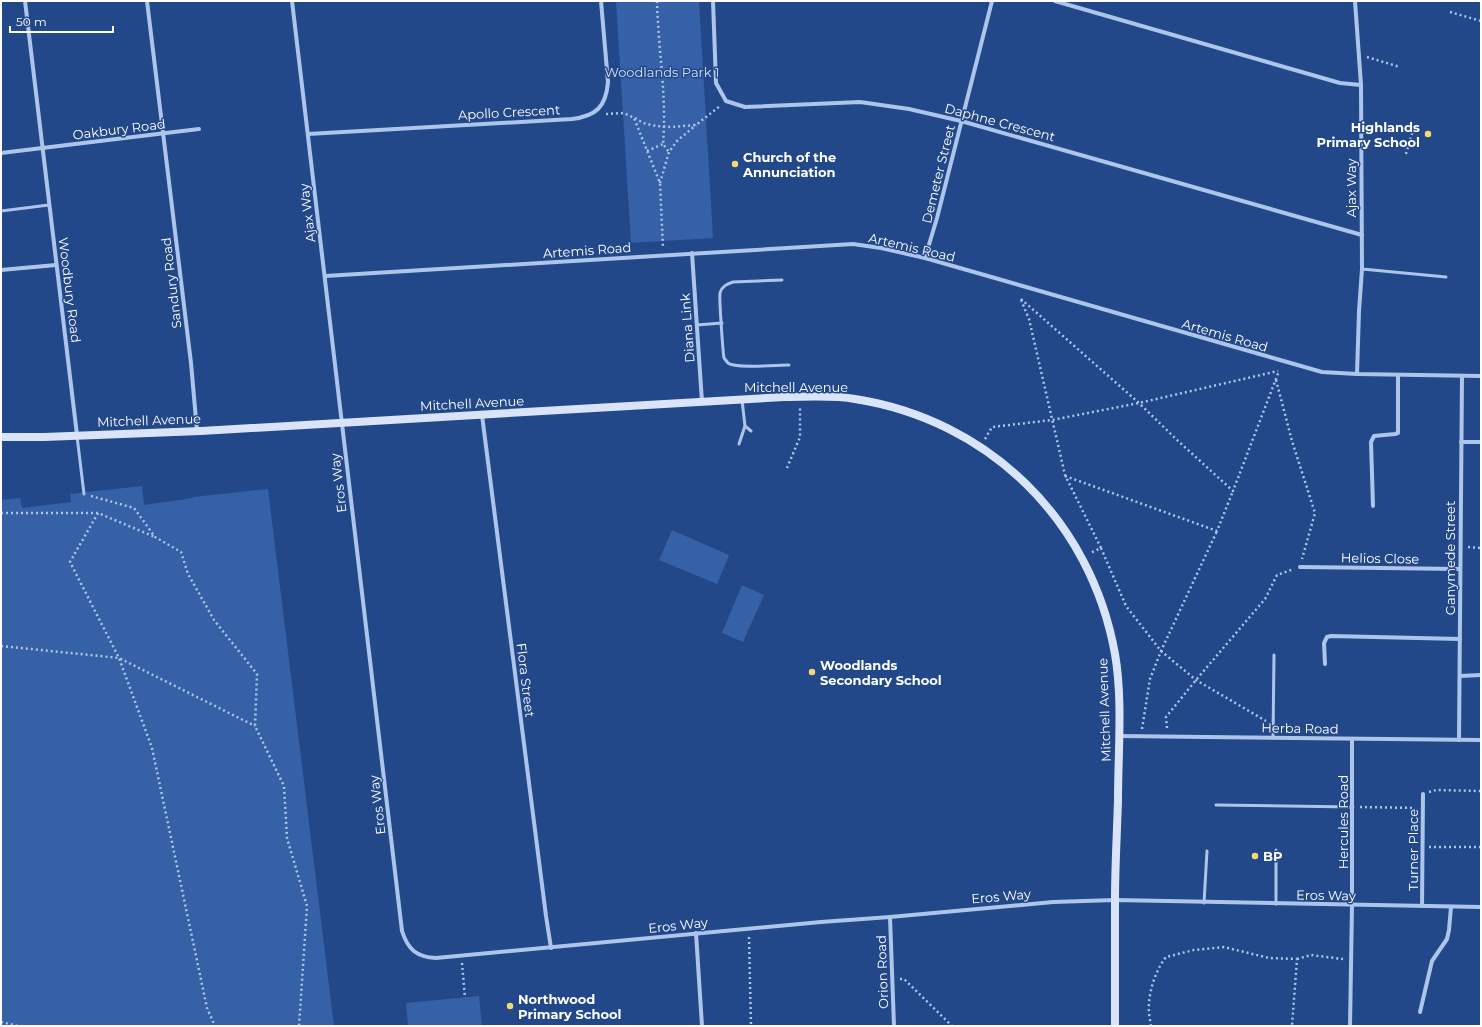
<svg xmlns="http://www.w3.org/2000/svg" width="1482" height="1027" viewBox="0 0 1482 1027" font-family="Montserrat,sans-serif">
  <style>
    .green { fill: #3661a6 }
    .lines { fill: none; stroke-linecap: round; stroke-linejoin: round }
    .path { stroke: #adc5ea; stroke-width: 2.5; stroke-dasharray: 2 3; stroke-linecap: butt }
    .lane { stroke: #adc5ea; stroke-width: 3 }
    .street { stroke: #adc5ea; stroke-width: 4 }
    .secondary { stroke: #d9e4f8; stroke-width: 8 }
    .poi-dot { fill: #f6d86f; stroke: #224889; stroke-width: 1.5 }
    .labels { text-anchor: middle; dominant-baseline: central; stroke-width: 3; stroke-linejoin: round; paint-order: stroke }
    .park-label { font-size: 13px; fill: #d2e1f8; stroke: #224889 }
    .street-label { font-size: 13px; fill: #fff; stroke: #224889 }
    .poi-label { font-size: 13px; font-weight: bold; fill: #fff; stroke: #224889; text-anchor: start }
  </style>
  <rect width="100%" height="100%" fill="#224889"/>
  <!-- green -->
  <g class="green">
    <polygon points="616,1 699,1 713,238 631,243"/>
    <polygon points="142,486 144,505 193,498 193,497 268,489 334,1026 1,1026 1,500 20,498 22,508 71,502 70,494"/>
    <polygon points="672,530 729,555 717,584 659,560"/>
    <polygon points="742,585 764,595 743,642 722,633"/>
    <polygon points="479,996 482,1026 408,1026 406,1003"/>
  </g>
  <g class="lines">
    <!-- path -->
    <g class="path">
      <path d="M657 1C658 48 667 96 663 144L669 152"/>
      <polyline points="1450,12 1481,21"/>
      <polyline points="1367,57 1400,67"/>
      <polyline points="606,114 624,113 634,118 660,183 663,248"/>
      <polyline points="635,118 643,123 656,126 671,127 696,125 720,106"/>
      <polyline points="647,151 663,144"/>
      <polyline points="1406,154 1414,127"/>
      <polyline points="660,183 669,152 677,141 696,125"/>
      <polyline points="1021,299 1139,403 1176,439 1233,491 1279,371"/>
      <polyline points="1021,300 1029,319 1065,475 1101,548 1090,553"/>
      <polyline points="1276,380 1292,441 1315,513 1302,559"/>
      <polyline points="985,439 992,427 1052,420 1139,403 1278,371"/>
      <polyline points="787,468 800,437 800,407"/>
      <polyline points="1065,476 1217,531 1233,491"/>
      <polyline points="91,496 134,508 155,537 181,552 188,574 214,620 257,674 255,726 284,786 287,838 307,906 299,1026"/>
      <polyline points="1,513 98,513 155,537"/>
      <polyline points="98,513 70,562 119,658 152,748 207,1008 215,1026"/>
      <polyline points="1468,547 1481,548"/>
      <polyline points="1101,548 1126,606 1161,651 1196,680 1266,721"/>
      <polyline points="1,646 119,658 255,726"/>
      <polyline points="1167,728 1166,717 1196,680 1265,599 1277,575 1294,569"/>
      <polyline points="1142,729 1150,679 1161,651 1217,531"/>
      <polyline points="1429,792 1436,790 1481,791"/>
      <polyline points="1360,807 1415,808"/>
      <polyline points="1429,847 1481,847"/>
      <polyline points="749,937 751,1026"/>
      <polyline points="1297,959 1311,955 1343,959"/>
      <polyline points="462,963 465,998"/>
      <polyline points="900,979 904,979 952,1026"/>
      <polyline points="1,1022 18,1026"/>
      <path d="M1151 1026C1150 1019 1148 1011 1149 1004 1150 988 1156 970 1166 957L1194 950 1224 947 1269 958 1297 959 1292 1026"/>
    </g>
    <!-- lane -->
    <g class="lane">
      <polyline points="1,211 49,205"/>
      <polyline points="1362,269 1446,277"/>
      <path d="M782 280 733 282C727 284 722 286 720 293 719 298 723 353 724 358 724 358 728 363 728 363 736 369 777 365 789 365"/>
      <polyline points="697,325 722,323"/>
      <polyline points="742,400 745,426 751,431"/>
      <polyline points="77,436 84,494"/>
      <polyline points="739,444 745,426"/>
      <polyline points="1273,738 1274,655"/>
      <polyline points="1216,805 1353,807"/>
      <polyline points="1276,850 1276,904"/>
      <polyline points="1204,903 1207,851"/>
    </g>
    <!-- street -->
    <g class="street">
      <polyline points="25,1 77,435"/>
      <polyline points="147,1 191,363 197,431"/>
      <path d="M292 1C328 311 365 621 402 931 408 950 417 957 436 958L821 922 890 917 1053 902 1115 900 1481 907"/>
      <polyline points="713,1 716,83 726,101 745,107 860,102 909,109 961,121 1362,235"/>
      <polyline points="1055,1 1340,83 1361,85"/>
      <polyline points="1355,1 1361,85 1362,269 1359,311 1357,374"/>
      <path d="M308 134 572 119C596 116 606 107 608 82L601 1"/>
      <polyline points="1,153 199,129"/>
      <polyline points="692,253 702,402"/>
      <polyline points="925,258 937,218 992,1"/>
      <polyline points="1,270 56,265"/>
      <polyline points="325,276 853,244 881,248 925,258 1322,372 1357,374 1481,376"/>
      <polyline points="482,415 546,916 551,948"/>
      <polyline points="1461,442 1481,442"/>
      <polyline points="1373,506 1371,442 1374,436 1395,434 1398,433 1398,375"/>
      <polyline points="1300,567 1460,569"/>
      <polyline points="1325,664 1324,643 1327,637 1331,636 1460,639"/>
      <polyline points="1460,676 1481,675"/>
      <polyline points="1119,736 1481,740"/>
      <polyline points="1459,740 1462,376"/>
      <polyline points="1422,906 1423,794"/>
      <polyline points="890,917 894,1026"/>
      <polyline points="696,933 702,1026"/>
      <polyline points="1420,1012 1432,961 1447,939 1449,930 1451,907"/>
      <polyline points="1350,1026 1352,905 1352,739"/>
    </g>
    <!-- secondary -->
    <path class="secondary" d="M1 437H44L201 431 784 397C806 397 833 395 855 399 989 420 1091 520 1115 654 1123 700 1118 753 1118 800 1117 834 1115 867 1115 900 1115 942 1115 984 1115 1026"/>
  </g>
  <!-- markers -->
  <g class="poi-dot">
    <circle cx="1428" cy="134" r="4"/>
    <circle cx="735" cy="164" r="4"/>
    <circle cx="812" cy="672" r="4"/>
    <circle cx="1255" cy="856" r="4"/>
    <circle cx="510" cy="1006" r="4"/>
  </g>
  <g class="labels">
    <!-- park labels -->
    <g class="park-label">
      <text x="662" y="72">Woodlands Park 1</text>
    </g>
    <!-- street labels -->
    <g class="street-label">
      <text transform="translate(509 112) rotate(-3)">Apollo Crescent</text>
      <text transform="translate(1000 122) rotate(15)">Daphne Crescent</text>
      <text transform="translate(119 129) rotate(-7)">Oakbury Road</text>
      <text transform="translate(938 174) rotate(-76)">Demeter Street</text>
      <text transform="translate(1351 188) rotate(-90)">Ajax Way</text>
      <text transform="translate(307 213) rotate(-97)">Ajax Way</text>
      <text transform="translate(912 247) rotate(13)">Artemis Road</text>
      <text transform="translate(587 250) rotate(-4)">Artemis Road</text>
      <text transform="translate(171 283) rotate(-97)">Sandury Road</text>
      <text transform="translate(70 290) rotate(83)">Woodbury Road</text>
      <text transform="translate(687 328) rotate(-94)">Diana Link</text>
      <text transform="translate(1225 335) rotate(16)">Artemis Road</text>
      <text x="796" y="387">Mitchell Avenue</text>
      <text transform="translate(472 403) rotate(-3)">Mitchell Avenue</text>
      <text transform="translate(149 420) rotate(-2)">Mitchell Avenue</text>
      <text transform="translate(338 483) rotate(-97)">Eros Way</text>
      <text transform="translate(1380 558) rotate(1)">Helios Close</text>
      <text transform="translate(1450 558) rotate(-90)">Ganymede Street</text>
      <text transform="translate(526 680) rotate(83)">Flora Street</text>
      <text transform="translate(1104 710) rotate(-92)">Mitchell Avenue</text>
      <text transform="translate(1300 728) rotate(1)">Herba Road</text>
      <text transform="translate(377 805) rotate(-97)">Eros Way</text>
      <text transform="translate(1343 822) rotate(-90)">Hercules Road</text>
      <text transform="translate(1413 850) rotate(-90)">Turner Place</text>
      <text transform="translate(1326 895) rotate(1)">Eros Way</text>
      <text transform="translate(1001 896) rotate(-5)">Eros Way</text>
      <text transform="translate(678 925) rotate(-6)">Eros Way</text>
      <text transform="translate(882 972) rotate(-92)">Orion Road</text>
    </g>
    <!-- poi labels -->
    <g class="poi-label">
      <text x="1420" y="127" text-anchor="end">Highlands<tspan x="1420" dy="15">Primary School</tspan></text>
      <text x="743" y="157">Church of the<tspan x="743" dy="15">Annunciation</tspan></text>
      <text x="820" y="665">Woodlands<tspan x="820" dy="15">Secondary School</tspan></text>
      <text x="1263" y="856">BP</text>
      <text x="518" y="999">Northwood<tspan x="518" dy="15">Primary School</tspan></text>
    </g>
  </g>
  <!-- border -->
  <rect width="1482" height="1027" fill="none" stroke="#ffffff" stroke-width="4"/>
  <!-- scale -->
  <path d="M10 26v6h103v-6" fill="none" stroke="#ffffff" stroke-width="2"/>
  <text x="16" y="26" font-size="12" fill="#ffffff" stroke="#224889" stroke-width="3" paint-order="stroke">50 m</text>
</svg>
